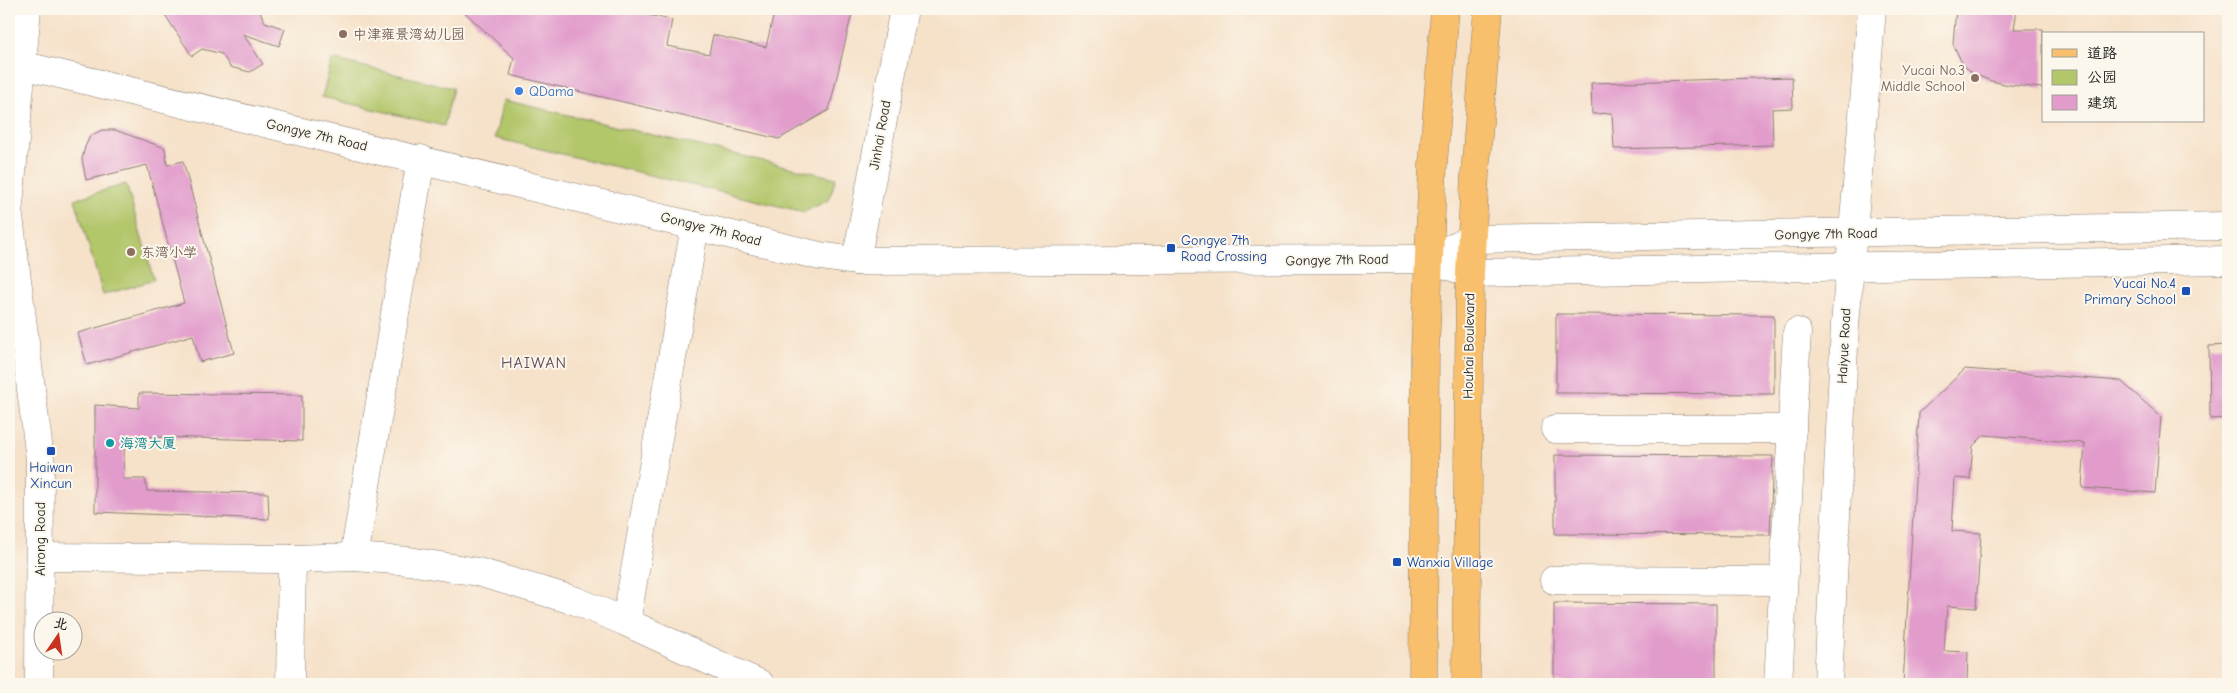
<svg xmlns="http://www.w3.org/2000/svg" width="2237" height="693" viewBox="0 0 2237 693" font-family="'Comic Neue','LXGW WenKai TC',sans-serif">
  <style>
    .green { fill: #b2c66a; stroke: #677143 }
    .building { fill: #e29ccc }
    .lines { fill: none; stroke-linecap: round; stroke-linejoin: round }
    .minor-casing { stroke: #897e72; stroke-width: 29 }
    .major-casing { stroke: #897e72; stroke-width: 29 }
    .minor { stroke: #fff; stroke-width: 28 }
    .major { stroke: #f8bf6c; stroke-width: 28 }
    .education-dot { fill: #8d6e63; stroke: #fbf7ec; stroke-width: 2 }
    .shop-dot { fill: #3f7fe0; stroke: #fbf7ec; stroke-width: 2 }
    .transit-dot { fill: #1a4fb4; stroke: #fbf7ec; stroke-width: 2 }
    .culture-dot { fill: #0f9aa8; stroke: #fbf7ec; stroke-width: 2 }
    .labels { text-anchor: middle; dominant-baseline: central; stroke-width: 4; stroke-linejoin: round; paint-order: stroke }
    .education-label { font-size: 14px; fill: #785e54; stroke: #fbf7ec; text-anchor: start }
    .shop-label { font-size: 14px; fill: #366cbe; stroke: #fbf7ec; text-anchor: start }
    .street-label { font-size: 14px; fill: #1c1c1c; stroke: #fbf7ec }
    .transit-label { font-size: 14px; fill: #164399; stroke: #fbf7ec; text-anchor: start }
    .culture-label { font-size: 14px; fill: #0d838f; stroke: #fbf7ec; text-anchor: start }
    .quarter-label { font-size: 16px; letter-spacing: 1px; fill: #61495a; stroke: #fbf7ec }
  </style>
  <rect width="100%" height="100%" fill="#fbf7ec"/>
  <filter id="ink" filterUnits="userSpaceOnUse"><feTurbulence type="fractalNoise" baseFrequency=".02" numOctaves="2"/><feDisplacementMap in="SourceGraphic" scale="10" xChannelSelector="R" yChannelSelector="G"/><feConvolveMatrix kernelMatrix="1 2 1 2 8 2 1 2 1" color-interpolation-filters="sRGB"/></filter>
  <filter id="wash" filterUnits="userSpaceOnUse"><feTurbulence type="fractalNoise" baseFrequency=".0096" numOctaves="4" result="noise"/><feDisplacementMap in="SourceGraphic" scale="20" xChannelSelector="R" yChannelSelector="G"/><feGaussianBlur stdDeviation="1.12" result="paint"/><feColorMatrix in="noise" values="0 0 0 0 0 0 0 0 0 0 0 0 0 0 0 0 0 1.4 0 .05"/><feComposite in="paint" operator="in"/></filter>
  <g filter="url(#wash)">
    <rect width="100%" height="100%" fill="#f6e1c9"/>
    <!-- green -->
    <g class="green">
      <polygon points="2223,9 2228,9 2228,76 2222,59"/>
      <polygon points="332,59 453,88 444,126 322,97"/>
      <polygon points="503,100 504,100 836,178 829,200 804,212 495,138"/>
      <polygon points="126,184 154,280 103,295 75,199"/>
    </g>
    <g id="blocks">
      <!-- building -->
      <g class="building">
        <polygon points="175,9 248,9 260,12 265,22 285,29 279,46 243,34 263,64 250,72 230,67 222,54 202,49 192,56 165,15"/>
        <polygon points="461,9 618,9 672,20 667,46 709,54 713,35 766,47 775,9 853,9 829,110 779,139 510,75 514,58"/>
        <polygon points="1956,9 2017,9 2014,29 2043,29 2043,88 2009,85 1991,81 1974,74 1963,65 1953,44"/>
        <polygon points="1792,77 1793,108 1772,109 1773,145 1614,149 1612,113 1592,114 1591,83"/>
        <polygon points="102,130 115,130 165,148 167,165 183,161 234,353 200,362 193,335 87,365 78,333 184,303 147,165 86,180 82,159 85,147 90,136"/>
        <polygon points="1556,314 1774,315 1774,394 1556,393"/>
        <polygon points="2228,345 2228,418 2210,419 2209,346"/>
        <polygon points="1965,369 2121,381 2161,417 2155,493 2082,488 2085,443 1984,435 1973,446 1970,479 1955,478 1952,531 1981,533 1976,608 1947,606 1944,651 1968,652 1967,684 1903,684 1919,413"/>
        <polygon points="139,393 302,395 302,441 125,436 123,479 145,479 147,491 268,493 269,519 95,512 95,405 139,408"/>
        <polygon points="1555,455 1773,456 1770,535 1555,534"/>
        <polygon points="1554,603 1716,604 1716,683 1554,682"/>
      </g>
    </g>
  </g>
  <g filter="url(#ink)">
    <use href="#blocks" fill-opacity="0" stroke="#897e72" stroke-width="1"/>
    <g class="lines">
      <defs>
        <g id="minor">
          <polyline points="9,62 820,256 856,261 1429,259 1470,273 2228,260"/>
          <polyline points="9,205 27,9"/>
          <polyline points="9,217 40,459 39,684"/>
          <polyline points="1429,259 1471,239 2228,226"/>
          <polyline points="856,261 904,9"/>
          <polyline points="1555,429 1792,429"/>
          <polyline points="41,557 292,559 354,557 409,561 478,572 576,601 626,622 760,684"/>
          <polyline points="354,557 421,159"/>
          <polyline points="1554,580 1783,581"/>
          <polyline points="626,622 695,226"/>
          <polyline points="290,684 292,559"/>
          <polyline points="1778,684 1797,332"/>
          <polyline points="1828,684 1845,325 1872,9"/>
        </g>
        <g id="major">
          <polyline points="1423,684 1425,350 1433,165 1445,9"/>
          <polyline points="1466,684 1470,273 1475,174 1488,9"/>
        </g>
      </defs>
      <!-- minor casing -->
      <use href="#minor" class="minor-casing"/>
      <!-- major casing -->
      <use href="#major" class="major-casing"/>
      <!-- minor -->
      <use href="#minor" class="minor"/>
      <!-- major -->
      <use href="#major" class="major"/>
    </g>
  </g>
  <!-- markers -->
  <g class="education-dot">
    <circle cx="343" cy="34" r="5"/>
    <circle cx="1975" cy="78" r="5"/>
    <circle cx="131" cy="252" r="5"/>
  </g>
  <circle class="shop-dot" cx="519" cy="91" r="5"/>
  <g class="transit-dot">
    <rect x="1166" y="243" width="10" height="10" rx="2.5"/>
    <rect x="2181" y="286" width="10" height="10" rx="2.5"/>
    <rect x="46" y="446" width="10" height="10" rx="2.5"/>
    <rect x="1392" y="557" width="10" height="10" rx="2.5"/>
  </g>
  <circle class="culture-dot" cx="110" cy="443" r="5"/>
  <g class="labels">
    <!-- education labels -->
    <g class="education-label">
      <text x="353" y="34">中津雍景湾幼儿园</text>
      <text x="1965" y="70" text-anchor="end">Yucai No.3<tspan x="1965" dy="16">Middle School</tspan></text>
      <text x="141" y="252">东湾小学</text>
    </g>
    <!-- shop labels -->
    <g class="shop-label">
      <text x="529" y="91">QDama</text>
    </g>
    <!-- street labels -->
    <g class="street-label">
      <text transform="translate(317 135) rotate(13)">Gongye 7th Road</text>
      <text transform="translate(880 135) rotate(-80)">Jinhai Road</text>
      <text transform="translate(711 229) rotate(14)">Gongye 7th Road</text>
      <text transform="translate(1826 234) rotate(-1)">Gongye 7th Road</text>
      <text transform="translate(1337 260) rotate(-1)">Gongye 7th Road</text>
      <text transform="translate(1469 346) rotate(-89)">Houhai Boulevard</text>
      <text transform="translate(1844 346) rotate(-87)">Haiyue Road</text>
      <text transform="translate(40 539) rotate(-90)">Airong Road</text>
    </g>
    <!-- transit labels -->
    <g class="transit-label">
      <text x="1181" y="240">Gongye 7th<tspan x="1181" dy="16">Road Crossing</tspan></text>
      <text x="2176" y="283" text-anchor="end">Yucai No.4<tspan x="2176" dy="16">Primary School</tspan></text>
      <text x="51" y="467" text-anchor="middle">Haiwan<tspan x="51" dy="16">Xincun</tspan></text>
      <text x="1407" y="562">Wanxia Village</text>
    </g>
    <!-- culture labels -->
    <g class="culture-label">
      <text x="120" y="443">海湾大厦</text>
    </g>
    <!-- quarter labels -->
    <g class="quarter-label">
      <text x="534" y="363">HAIWAN</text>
    </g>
  </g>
  <!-- margin -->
  <rect width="2237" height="693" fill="none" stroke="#fbf7ec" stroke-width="30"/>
  <!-- legend -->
  <rect x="2042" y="32" width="162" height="90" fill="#fbf7ec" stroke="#a29f99"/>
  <rect x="2052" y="49" width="25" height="8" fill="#f8bf6c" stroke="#a29f99"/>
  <text x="2087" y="58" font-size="15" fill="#1c1c1c">道路</text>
  <rect x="2052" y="70" width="25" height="15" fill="#b2c66a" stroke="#a29f99"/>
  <text x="2087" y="82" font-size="15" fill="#1c1c1c">公园</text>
  <rect x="2052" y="95" width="25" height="15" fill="#e29ccc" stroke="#a29f99"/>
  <text x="2087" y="108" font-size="15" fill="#1c1c1c">建筑</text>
  <!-- north arrow -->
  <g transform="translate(58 636) rotate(13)"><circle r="24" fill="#fbf7ec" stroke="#a29f99"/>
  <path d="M0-4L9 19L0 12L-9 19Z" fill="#c8321e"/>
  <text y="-8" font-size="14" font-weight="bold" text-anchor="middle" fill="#1c1c1c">北</text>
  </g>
</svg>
